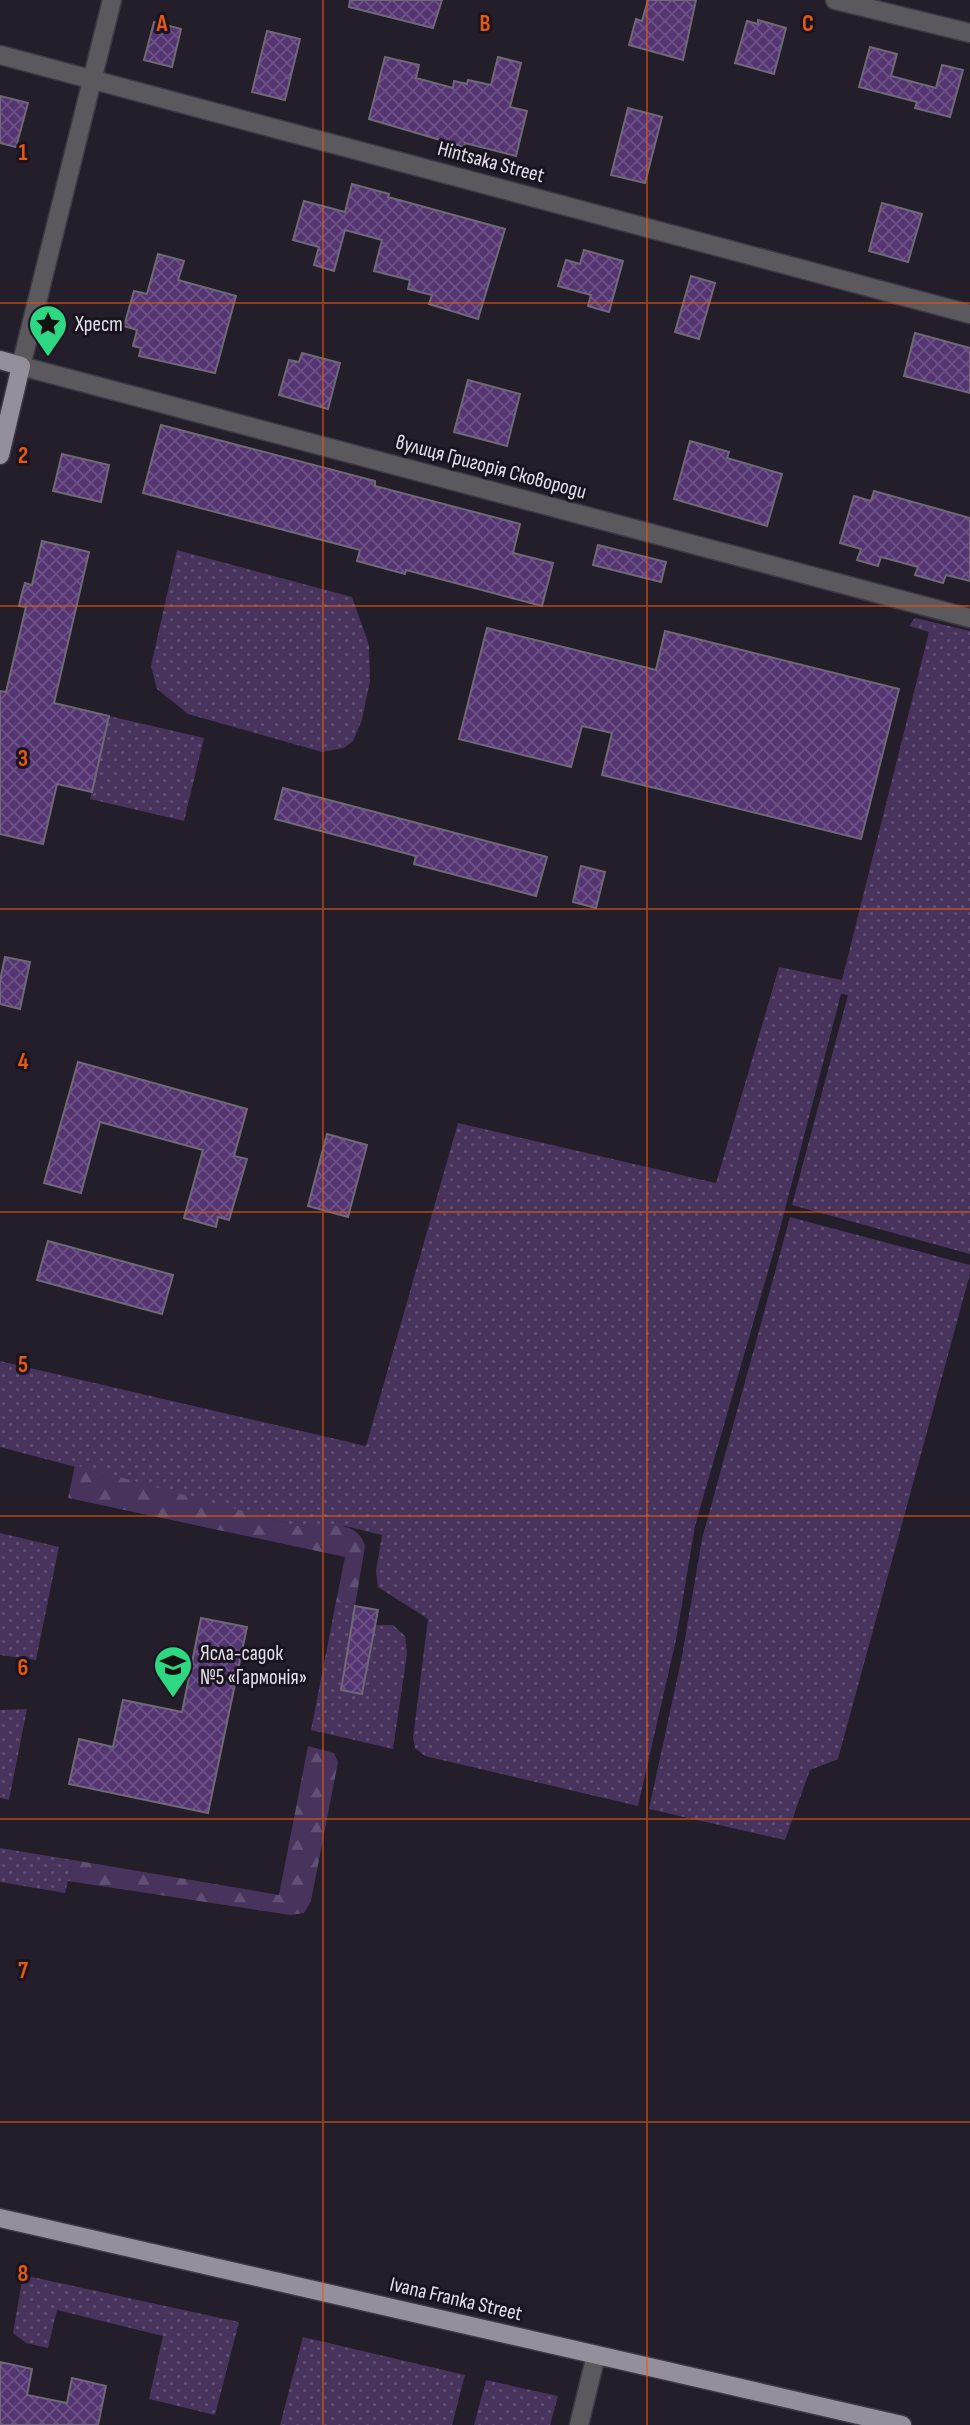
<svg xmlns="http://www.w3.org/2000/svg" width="970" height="2425" viewBox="0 0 970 2425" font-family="'Sofia Sans Condensed',sans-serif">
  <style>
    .grass { fill: url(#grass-dots) }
    .forest { fill: url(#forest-firs) }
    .building { fill: url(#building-cross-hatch); stroke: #6f6877; stroke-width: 2 }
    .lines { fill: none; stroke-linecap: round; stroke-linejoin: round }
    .minor-casing { stroke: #3e3945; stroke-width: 21 }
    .major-casing { stroke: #3e3945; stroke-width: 21 }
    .minor { stroke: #5b585e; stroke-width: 18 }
    .major { stroke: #958f9c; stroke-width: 18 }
    .grid { fill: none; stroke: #e8590c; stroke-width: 2; stroke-opacity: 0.55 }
    .labels { text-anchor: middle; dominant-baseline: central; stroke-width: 6; stroke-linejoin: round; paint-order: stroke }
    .street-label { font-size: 21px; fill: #e5e1ea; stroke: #1a1420 }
    .poi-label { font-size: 21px; fill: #e5e1ea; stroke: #1a1420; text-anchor: start }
    .grid-label { font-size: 23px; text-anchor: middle; font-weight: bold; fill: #e8590c; stroke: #1a1420; stroke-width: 6; stroke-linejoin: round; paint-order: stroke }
  </style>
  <defs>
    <pattern id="grass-dots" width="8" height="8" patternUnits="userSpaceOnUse" patternTransform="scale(1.75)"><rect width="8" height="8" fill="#47335c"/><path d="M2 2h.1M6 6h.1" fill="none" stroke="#615074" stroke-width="1.8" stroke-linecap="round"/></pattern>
    <pattern id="forest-firs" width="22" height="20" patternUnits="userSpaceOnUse" patternTransform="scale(1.75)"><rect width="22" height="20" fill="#47335c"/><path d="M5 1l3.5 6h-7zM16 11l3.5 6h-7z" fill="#615074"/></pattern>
    <pattern id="building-cross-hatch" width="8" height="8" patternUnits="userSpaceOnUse" patternTransform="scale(1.75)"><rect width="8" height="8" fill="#543572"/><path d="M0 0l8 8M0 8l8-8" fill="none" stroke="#6c5286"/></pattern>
  </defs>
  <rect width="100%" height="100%" fill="#231e2a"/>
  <!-- grass -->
  <g class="grass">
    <polygon points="177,550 352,597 369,645 370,681 362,720 353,741 344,748 322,752 188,714 157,689 151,666"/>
    <polygon points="915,618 970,631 970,1254 792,1205 848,995 841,994 777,1240 695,1526 676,1640 638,1806 425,1756 415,1748 413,1738 428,1619 378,1587 376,1571 382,1535 345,1526 298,1526 0,1447 0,1361 366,1446 458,1123 716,1183 779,967 842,980 929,632 909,626"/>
    <polygon points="109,716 204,738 184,821 90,799"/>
    <polygon points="790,1217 970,1265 970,1274 838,1759 810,1770 785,1840 649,1809 682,1656 702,1539"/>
    <polygon points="0,1533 59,1547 36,1660 0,1655"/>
    <polygon points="336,1602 355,1606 342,1690 362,1694 375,1625 393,1625 405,1636 407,1654 393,1749 311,1730"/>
    <polygon points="27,1709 9,1800 0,1798 0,1710"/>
    <polygon points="0,1848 73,1860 65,1893 0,1882"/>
    <polygon points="23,2275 239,2322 215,2415 149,2399 163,2336 57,2310 48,2348 26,2343 13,2333"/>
    <polygon points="303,2337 465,2375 452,2425 280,2425"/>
    <polygon points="486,2380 558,2396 550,2425 474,2425"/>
  </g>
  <!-- forest -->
  <g class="forest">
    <path d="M75 1465 298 1526C322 1528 356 1516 365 1546L355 1606 336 1602 345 1557 68 1498Z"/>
    <polygon points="308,1746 334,1753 338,1762 311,1901 304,1913 290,1915 68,1881 73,1860 279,1895"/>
  </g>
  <!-- building -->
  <g class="building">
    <polygon points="350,0 442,0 433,28 349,7"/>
    <polygon points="648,0 696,0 683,60 629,45 636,19 642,21"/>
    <polygon points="758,20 786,28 774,74 735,63 747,21 758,24"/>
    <polygon points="154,22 181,29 172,67 144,60"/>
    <polygon points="267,31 300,39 285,100 252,92"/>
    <polygon points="870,47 897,54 891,76 936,88 942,65 963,70 950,117 915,108 917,102 859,87"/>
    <polygon points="385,57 419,65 416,78 453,88 454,81 467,84 468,80 491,85 498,57 521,63 510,107 527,111 516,156 465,143 464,147 369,119"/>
    <polygon points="0,96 28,103 16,147 0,143"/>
    <polygon points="628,108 662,117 645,183 611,175"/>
    <polygon points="352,184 389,194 388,197 505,229 478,319 429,304 432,295 408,289 410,280 374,271 382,240 345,230 334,271 314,265 319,247 293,240 304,201 345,212"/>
    <polygon points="882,203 922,214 908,262 869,251"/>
    <polygon points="584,250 623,261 609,312 588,306 591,295 558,286 566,260 580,264"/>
    <polygon points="158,254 184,261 178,280 236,296 215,373 139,356 141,348 133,346 137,330 124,326 134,291 147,294"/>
    <polygon points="691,276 715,283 699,339 675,332"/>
    <polygon points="915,333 970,348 970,393 904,376"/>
    <polygon points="302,353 340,363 328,409 279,395 289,360 299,362"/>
    <polygon points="468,380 520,394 507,446 454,432"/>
    <polygon points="161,425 375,481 375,486 520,524 513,553 553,563 542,606 406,570 405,574 357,561 360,550 143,493"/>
    <polygon points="690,441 729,452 727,458 782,474 767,526 674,499"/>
    <polygon points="62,454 109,465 101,502 53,491"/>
    <polygon points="874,491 970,518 970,581 946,575 943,583 915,575 918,567 881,557 878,566 857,560 861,549 840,543 854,496 871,501"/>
    <polygon points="42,541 89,552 54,703 109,716 92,792 57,784 43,844 0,834 0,691 6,692 26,607 19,606 22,593 25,583 32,585"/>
    <polygon points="598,545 666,562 661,582 593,565"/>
    <polygon points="487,628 656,670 665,631 899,689 861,839 602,775 612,733 582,726 571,767 459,739"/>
    <polygon points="283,788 547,857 536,896 414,864 416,856 275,819"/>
    <polygon points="581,866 605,872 596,908 573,902"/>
    <polygon points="5,957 30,962 20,1009 0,1004 0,981"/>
    <polygon points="78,1062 247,1109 234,1156 247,1159 229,1220 218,1217 216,1227 184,1218 203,1150 100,1122 81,1193 44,1183"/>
    <polygon points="327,1134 367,1145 348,1217 308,1206"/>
    <polygon points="48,1241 173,1275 162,1314 37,1280"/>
    <polygon points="355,1606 378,1610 362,1694 341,1690"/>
    <polygon points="201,1618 247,1627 208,1813 69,1784 79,1739 113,1747 123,1700 182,1712"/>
    <polygon points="0,2362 32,2369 27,2395 67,2403 72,2378 106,2386 98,2425 0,2425"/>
  </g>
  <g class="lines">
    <defs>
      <g id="minor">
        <polyline points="112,0 21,366 970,618"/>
        <polyline points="835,0 970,33"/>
        <polyline points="0,55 970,314"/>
        <polyline points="579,2425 596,2355"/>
      </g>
      <g id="major">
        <polyline points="0,360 21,366 0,455"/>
        <polyline points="0,2218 902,2425"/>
      </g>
    </defs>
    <!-- minor casing -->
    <use href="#minor" class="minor-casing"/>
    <!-- major casing -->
    <use href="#major" class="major-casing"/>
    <!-- minor -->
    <use href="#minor" class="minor"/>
    <!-- major -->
    <use href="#major" class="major"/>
  </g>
  <!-- grid -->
  <path class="grid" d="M323 0V2425M647 0V2425M0 303H970M0 606H970M0 909H970M0 1212H970M0 1516H970M0 1819H970M0 2122H970"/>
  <!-- icons -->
  <defs>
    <symbol id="sight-pin" viewBox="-11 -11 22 30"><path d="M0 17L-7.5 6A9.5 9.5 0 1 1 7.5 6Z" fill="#2ed883" stroke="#1a1420"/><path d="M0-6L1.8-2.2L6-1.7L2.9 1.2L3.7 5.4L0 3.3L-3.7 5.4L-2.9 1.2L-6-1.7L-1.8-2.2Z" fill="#111"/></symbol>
    <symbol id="school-pin" viewBox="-11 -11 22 30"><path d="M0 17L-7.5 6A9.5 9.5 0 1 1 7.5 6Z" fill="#2ed883" stroke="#1a1420"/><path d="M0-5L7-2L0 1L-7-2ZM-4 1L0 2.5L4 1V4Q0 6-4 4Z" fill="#111"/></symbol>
  </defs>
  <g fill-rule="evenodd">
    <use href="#sight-pin" x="26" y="302" width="44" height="60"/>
    <use href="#school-pin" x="151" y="1643" width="44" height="60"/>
  </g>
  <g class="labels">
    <!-- street labels -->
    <g class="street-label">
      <text transform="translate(491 162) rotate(15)">Hintsaka Street</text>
      <text transform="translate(491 467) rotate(15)">вулиця Григорія Сковороди</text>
      <text transform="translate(456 2299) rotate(13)">Ivana Franka Street</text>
    </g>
    <!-- poi labels -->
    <g class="poi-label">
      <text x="75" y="324">Хрест</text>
      <text x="200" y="1653">Ясла-садок<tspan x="200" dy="24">№5 «Гармонія»</tspan></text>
    </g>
  </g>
  <g class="grid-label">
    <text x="162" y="31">A</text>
    <text x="485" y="31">B</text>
    <text x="808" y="31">C</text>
    <text x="23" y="160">1</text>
    <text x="23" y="463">2</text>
    <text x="23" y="766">3</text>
    <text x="23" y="1069">4</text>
    <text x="23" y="1372">5</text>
    <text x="23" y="1675">6</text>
    <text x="23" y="1978">7</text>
    <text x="23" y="2281">8</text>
  </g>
</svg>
